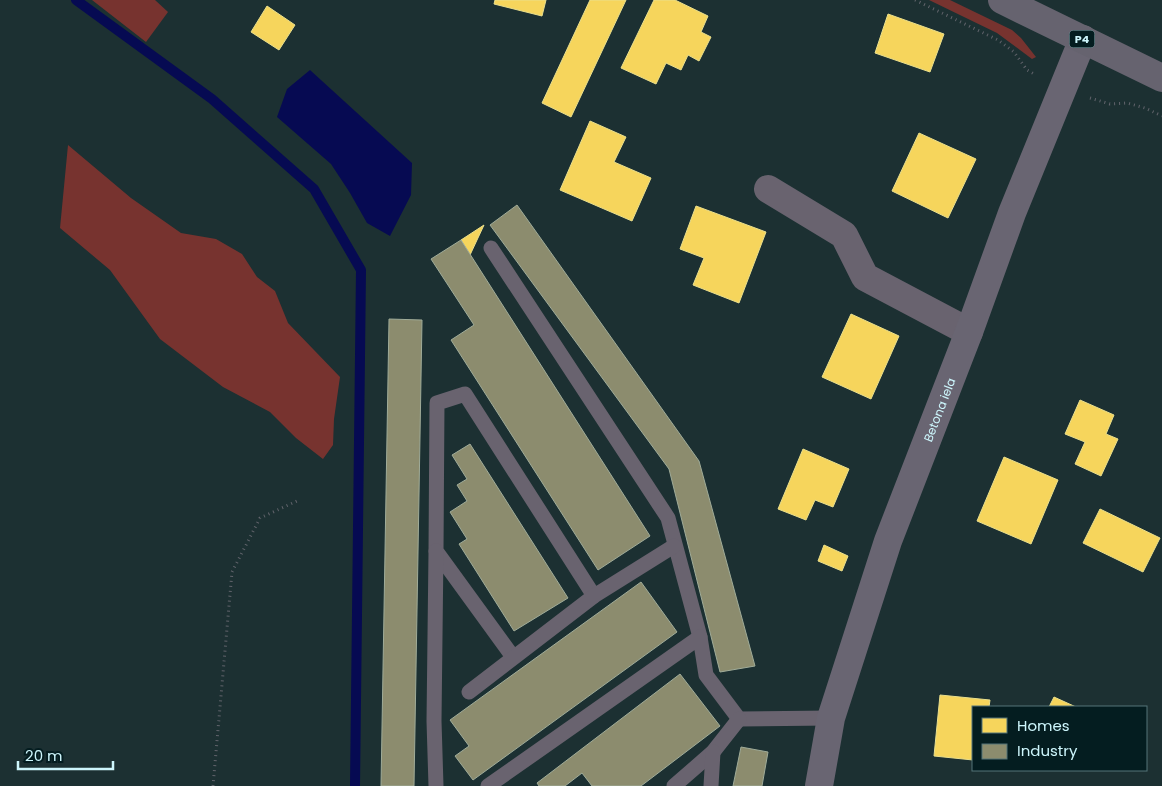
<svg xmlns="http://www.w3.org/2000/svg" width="1162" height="786" viewBox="0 0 1162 786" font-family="Poppins,sans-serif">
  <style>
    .green { fill: #77332f }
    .water { fill: #060a52 }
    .homes { fill: #f6d55c; stroke: #eadf8c }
    .industry { fill: #8c8c6e; stroke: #a0ac99 }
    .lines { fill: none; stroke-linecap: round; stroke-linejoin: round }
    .stream { stroke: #060a52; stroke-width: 10 }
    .path { stroke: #62646c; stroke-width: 3; stroke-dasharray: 1 4; stroke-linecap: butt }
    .service { stroke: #69636f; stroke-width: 15 }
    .minor { stroke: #69636f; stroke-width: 28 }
    .secondary { stroke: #696572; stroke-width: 28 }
    .primary { stroke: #66636f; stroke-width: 28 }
    .labels { text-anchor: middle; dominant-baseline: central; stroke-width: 5; stroke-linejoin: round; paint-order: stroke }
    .shield { fill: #041d20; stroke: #91b5ba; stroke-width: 1 }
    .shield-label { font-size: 11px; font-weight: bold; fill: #cdf6fc }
    .street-label { font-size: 12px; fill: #cdf6fc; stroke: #041d20 }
  </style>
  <rect width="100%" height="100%" fill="#1c3032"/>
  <!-- green -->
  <g class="green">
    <polygon points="92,0 155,0 168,12 146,42"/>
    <polygon points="929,0 950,0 1012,30 1021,38 1036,57 1032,59 997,33"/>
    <polygon points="68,145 131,198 181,233 216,239 242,254 257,277 275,291 288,323 340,377 334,419 333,445 323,459 296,438 270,412 223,387 160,339 110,270 60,228"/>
  </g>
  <!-- water -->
  <polygon class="water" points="310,70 412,163 411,195 390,236 367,223 350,193 331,164 277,117 287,89"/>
  <!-- homes -->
  <g class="homes">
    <polygon points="495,0 546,0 542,16 494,4"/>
    <polygon points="590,0 626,0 571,117 542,103"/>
    <polygon points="654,0 675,0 708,16 701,32 711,37 699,61 688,55 681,70 666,63 656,84 621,68"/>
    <polygon points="267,6 295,25 279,50 251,32"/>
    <polygon points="888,14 944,34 930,72 875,53"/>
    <polygon points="590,121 626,137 614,162 651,178 632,221 560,190"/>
    <polygon points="919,133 976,159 948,218 892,191"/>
    <polygon points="696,206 766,232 739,303 693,285 704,258 680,249"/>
    <polygon points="484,225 470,255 461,240"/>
    <polygon points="851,314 899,336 871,399 822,377"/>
    <polygon points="1080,400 1114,415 1106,434 1118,439 1101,476 1075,464 1085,442 1065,434"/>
    <polygon points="803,449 849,469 833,507 815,500 806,520 778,509"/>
    <polygon points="1004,457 1058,480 1031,544 977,521"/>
    <polygon points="1100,509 1160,538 1143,572 1083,543"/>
    <polygon points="824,545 848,556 842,571 818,561"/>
    <polygon points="940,695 990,700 989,707 973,707 973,760 934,756"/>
    <polygon points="1054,697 1076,707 1049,707"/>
  </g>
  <!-- industry -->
  <g class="industry">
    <polygon points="517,205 699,461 755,666 720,672 669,469 490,225"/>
    <polygon points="461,240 650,536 598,570 451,340 474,325 431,259"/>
    <polygon points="389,319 422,320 414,786 381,786"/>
    <polygon points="470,444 568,598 514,631 459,544 467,539 450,512 467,501 457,485 467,479 452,455"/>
    <polygon points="641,582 677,632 473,780 455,756 469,746 450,720"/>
    <polygon points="680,674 720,726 641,786 592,786 582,773 565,786 539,786 537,783"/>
    <polygon points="741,747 768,752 762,786 733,786"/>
  </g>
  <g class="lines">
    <!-- stream -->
    <polyline class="stream" points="76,0 212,99 314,189 361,270 355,786"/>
    <!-- path -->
    <g class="path">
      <polyline points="915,0 998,40 1014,52 1027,70 1036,75"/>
      <polyline points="1090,98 1110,104 1127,103 1145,108 1162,116"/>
      <polyline points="213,786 232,572 260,518 297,501"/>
    </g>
    <!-- service -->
    <g class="service">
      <polyline points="491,248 668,518 700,637"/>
      <polyline points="513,657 436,551 437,403 465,394 594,596"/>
      <polyline points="469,692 594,596 674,546"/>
      <polyline points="436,786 434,721 436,551"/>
      <polyline points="488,786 700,637 706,675 739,719 831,718"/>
      <polyline points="674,786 713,752 739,719"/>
      <polyline points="711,786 713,752"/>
    </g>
    <!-- minor -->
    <polyline class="minor" points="768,189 844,235 865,277 969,332"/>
    <!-- secondary -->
    <path class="secondary" id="s1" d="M819 786 831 718 888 541 969 332 1012 213 1083 39"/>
    <!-- primary -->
    <polyline class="primary" points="1002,0 1162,78"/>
  </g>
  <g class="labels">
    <!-- shield labels -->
    <rect class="shield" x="1069.5" y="30.5" width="25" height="17" rx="4"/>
    <g class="shield-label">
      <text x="1082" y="39">P4</text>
    </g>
    <!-- street labels -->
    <g class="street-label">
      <text stroke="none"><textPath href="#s1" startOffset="396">Betona iela</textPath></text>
    </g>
  </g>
  <!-- legend -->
  <rect x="972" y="706" width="175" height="65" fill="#041d20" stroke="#547478"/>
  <rect x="982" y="718" width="25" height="15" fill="#f6d55c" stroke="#547478"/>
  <text x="1017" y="731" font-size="15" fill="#cdf6fc">Homes</text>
  <rect x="982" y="744" width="25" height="15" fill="#8c8c6e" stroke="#547478"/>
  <text x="1017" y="756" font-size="15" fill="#cdf6fc">Industry</text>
  <!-- scale -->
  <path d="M18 761v8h95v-8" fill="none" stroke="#cdf6fc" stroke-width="2.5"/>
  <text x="25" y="761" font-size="15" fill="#cdf6fc" stroke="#041d20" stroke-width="4" paint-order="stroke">20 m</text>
</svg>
